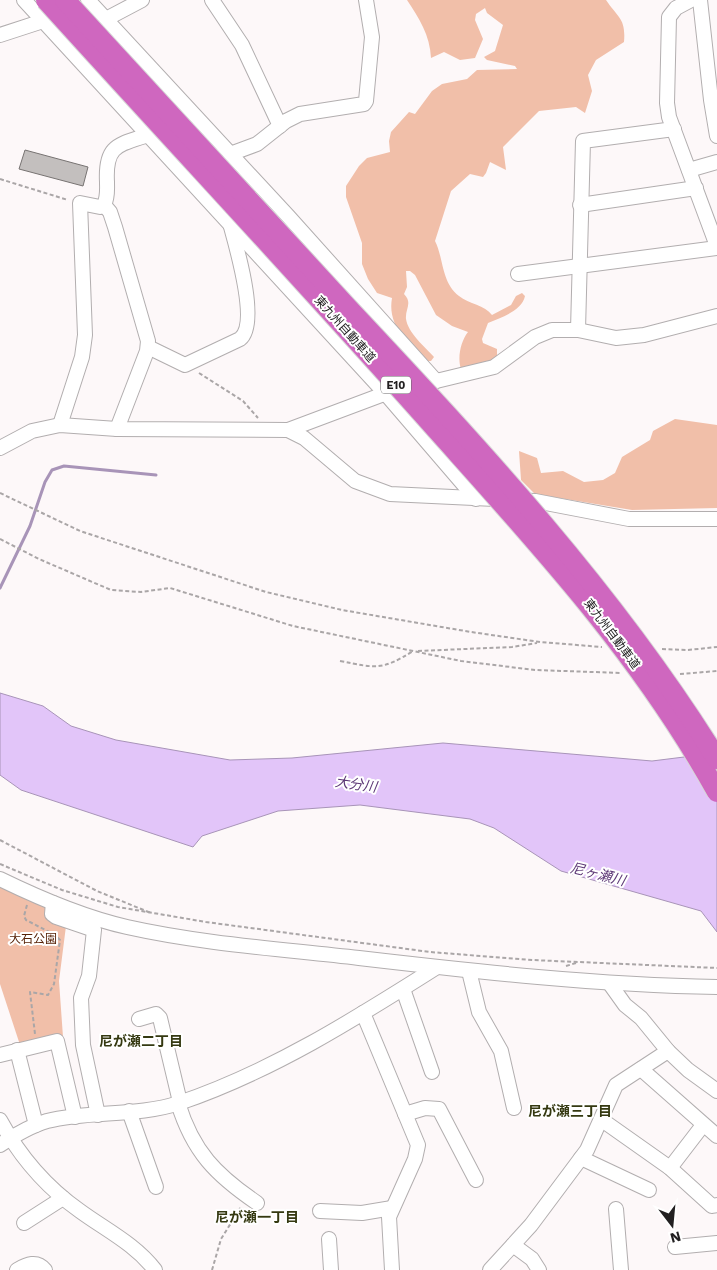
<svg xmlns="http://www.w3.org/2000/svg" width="717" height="1270" viewBox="0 0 717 1270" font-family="'Work Sans','Noto Sans JP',sans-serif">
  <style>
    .green { fill: #f1bfa9 }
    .water { fill: #e2c5f9; stroke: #a894b8 }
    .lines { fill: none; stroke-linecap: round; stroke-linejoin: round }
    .stream { stroke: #a894b8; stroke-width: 3 }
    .building { fill: #c3bfbe; stroke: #777372 }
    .minor-casing { stroke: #b2aeaf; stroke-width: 16 }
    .path { stroke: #aaa6a7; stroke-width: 2; stroke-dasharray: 4 2.5; stroke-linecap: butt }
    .minor { stroke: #fff; stroke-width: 14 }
    .highway-bridge-casing { stroke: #d7d7d7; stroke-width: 22; stroke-linecap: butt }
    .highway-bridge { stroke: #cf67bf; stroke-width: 20 }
    .labels { text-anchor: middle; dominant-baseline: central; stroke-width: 4; stroke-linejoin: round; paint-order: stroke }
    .shield { fill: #fff; stroke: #646364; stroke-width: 1 }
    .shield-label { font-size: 11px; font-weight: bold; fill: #222021 }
    .street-label { font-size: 12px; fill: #222021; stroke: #fff }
    .park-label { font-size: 12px; fill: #572308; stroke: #fff }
    .water-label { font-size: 14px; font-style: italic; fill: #5d3876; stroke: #fff }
    .neighbourhood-label { font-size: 14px; font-weight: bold; fill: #353911; stroke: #fff }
  </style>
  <rect width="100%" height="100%" fill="#fdf8f9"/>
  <!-- green -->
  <g class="green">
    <path d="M407 0H606C618 18 626 18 624 42L596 60 588 75 592 91 585 113 576 107 539 111 503 147 506 170 490 162 486 173 483 177 470 174 451 191 435 241C444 259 441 282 459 296 469 304 485 305 492 315L511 305 516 296 522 293 525 296C522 311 500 318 488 323L482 339 483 343 497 349V361L461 369C457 357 461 341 468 332L452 326 436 315 415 275 410 271H406L407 287 404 294C413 303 405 309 406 319 408 333 425 347 434 357L431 361H425C408 342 387 326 392 298L377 293 368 279 362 264V243L346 197V186L359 166 367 158 390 152 389 141 391 132 409 112 415 114 432 91 442 84 467 79 477 70 517 69 515 66 487 60 484 57 495 51 503 25 487 13 485 8 476 14 475 20 483 39 475 58 460 60 444 52 431 58C430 35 419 18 407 0Z"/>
    <polygon points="675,419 717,425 717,508 632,510 535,494 521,480 519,451 537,458 541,473 563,471 584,482 603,480 615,473 622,457 650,440 653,431"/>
    <polygon points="0,887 61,915 66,926 59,981 63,1037 21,1048 0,984"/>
  </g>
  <!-- water -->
  <polygon class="water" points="0,693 43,706 71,726 116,740 230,760 292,758 443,743 652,761 684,757 717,757 717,932 701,911 561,871 494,828 470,819 360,805 278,811 202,836 193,847 21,790 0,775"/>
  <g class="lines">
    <!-- stream -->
    <polyline class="stream" points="0,588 30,526 45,482 52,470 64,466 156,475"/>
  </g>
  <!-- building -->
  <polygon class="building" points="25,150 88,167 83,186 19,169"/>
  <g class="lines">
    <defs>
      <g id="minor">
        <polyline points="24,0 385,393 476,499"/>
        <polyline points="88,0 288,216 436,381"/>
        <polyline points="212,0 242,45 280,126"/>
        <polyline points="691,0 676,8 669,17 667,103 669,117 717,246"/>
        <polyline points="700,0 711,100 717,136"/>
        <polyline points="106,19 142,0"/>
        <polyline points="0,35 43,21"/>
        <polyline points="230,154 257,144 286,121 300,114 364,104 366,101 372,37 366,0"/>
        <polyline points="689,170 717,162"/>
        <polyline points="104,205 110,212 115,227 148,341 147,351 117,429"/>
        <polyline points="580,205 696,188"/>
        <polyline points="518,274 717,248"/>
        <polyline points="578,330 583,141 674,129"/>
        <path d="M148 347 185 365 240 339C259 324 237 249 231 227"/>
        <polyline points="428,383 494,367 535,337 552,330 578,330 616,338 644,335 717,316"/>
        <path d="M60 425 82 357 85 335 80 203 100 207 104 205C108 197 107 190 107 182 105 145 118 145 148 135"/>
        <polyline points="288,430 392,391"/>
        <polyline points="0,448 32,431 60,425 117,429 288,430 304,438 355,481 390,494 535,501 629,519 717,519"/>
        <path d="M0 879C41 899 83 917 127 927 203 944 282 949 359 958 479 972 597 985 717 987"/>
        <polyline points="53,903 52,914 56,917 94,930 89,976 81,998 83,1045 98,1115"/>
        <polyline points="469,971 479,1012 501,1051 514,1108"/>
        <polyline points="610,984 625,1005 641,1018 668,1051"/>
        <polyline points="403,989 432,1072"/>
        <polyline points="363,1013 418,1145 415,1159 389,1217 392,1270"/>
        <polyline points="139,1019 156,1014 160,1018 180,1102"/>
        <polyline points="17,1050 36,1125"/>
        <polyline points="0,1055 57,1041 75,1117"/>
        <polyline points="641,1069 717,1136"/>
        <path d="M178 1103C193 1152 216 1175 257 1203"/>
        <polyline points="129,1111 156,1187"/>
        <polyline points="405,1114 425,1108 439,1109 476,1180"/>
        <path d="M0 1120C20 1157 46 1187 80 1211 106 1230 135 1244 155 1270"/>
        <polyline points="602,1120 670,1168 712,1206 717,1205"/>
        <path d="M0 1145C15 1135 30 1126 47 1121 90 1110 137 1117 179 1103 271 1072 355 1019 437 967"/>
        <polyline points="581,1158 649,1190"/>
        <polyline points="670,1168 703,1125"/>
        <polyline points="616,1209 621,1270"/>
        <polyline points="320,1211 362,1213 392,1208"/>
        <polyline points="24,1223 63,1198"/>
        <polyline points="329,1239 331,1270"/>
        <polyline points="513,1245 532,1259 539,1270"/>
        <polyline points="675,1247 717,1243"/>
        <path d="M17 1270C27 1264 37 1260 45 1270"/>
        <polyline points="490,1270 531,1225 587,1150 616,1085 668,1051 688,1070 717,1091"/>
      </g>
    </defs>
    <!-- minor casing -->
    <use href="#minor" class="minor-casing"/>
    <!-- path -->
    <g class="path">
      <polyline points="0,179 68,200"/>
      <polyline points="199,373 243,401 258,418"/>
      <polyline points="0,493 80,531 266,592 342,610 471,632 540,642 602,647"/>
      <polyline points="0,539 39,559 111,590 141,592 170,588 293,626 461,661 535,670 622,673"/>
      <polyline points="662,649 688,650 717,647"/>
      <polyline points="418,651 512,647 537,643"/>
      <path d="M340 661C376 668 381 671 413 651"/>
      <polyline points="680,674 717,671"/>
      <polyline points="0,840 97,891 151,913"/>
      <polyline points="0,864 62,890 118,907 206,922 430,952 532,960 717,968"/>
      <polyline points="27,905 24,916 26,920 55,935 60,940 54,984 48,995 30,992 35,1034"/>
      <polyline points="566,966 576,963"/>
      <polyline points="212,1270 221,1239 241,1207"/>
    </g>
    <!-- minor -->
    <use href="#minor" class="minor"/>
    <defs>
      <g id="highway-bridge">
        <path d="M46 0C178 146 313 290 443 437 544 550 643 658 717 792"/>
        <path d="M65 0C159 103 253 206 348 308 481 450 614 593 717 759"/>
      </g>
    </defs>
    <!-- highway-bridge casing -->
    <use href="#highway-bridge" class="highway-bridge-casing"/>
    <!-- highway-bridge -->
    <use href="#highway-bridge" class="highway-bridge"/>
  </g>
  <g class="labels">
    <!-- shield labels -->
    <rect class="shield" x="381" y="376.5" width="30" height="17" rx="4"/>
    <g class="shield-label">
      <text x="396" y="385">E10</text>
    </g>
    <!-- street labels -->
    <g class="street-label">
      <text transform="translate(345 329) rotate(48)">東九州自動車道</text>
      <text transform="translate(612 634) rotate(53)">東九州自動車道</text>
    </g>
    <!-- park labels -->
    <g class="park-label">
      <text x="33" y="939">大石公園</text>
    </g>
    <!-- water labels -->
    <g class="water-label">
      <text transform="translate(356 784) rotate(8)">大分川</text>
      <text transform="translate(598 874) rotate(14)">尼ヶ瀬川</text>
    </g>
    <!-- neighbourhood labels -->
    <g class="neighbourhood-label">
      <text x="141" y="1041">尼が瀬二丁目</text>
      <text x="570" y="1111">尼が瀬三丁目</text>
      <text x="257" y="1217">尼が瀬一丁目</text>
    </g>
  </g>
  <!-- north arrow -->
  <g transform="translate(672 1225) rotate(164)" stroke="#ffffff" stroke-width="4" paint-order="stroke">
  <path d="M0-4L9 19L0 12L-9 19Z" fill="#222021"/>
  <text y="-8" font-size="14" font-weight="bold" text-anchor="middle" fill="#222021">N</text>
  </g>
</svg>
